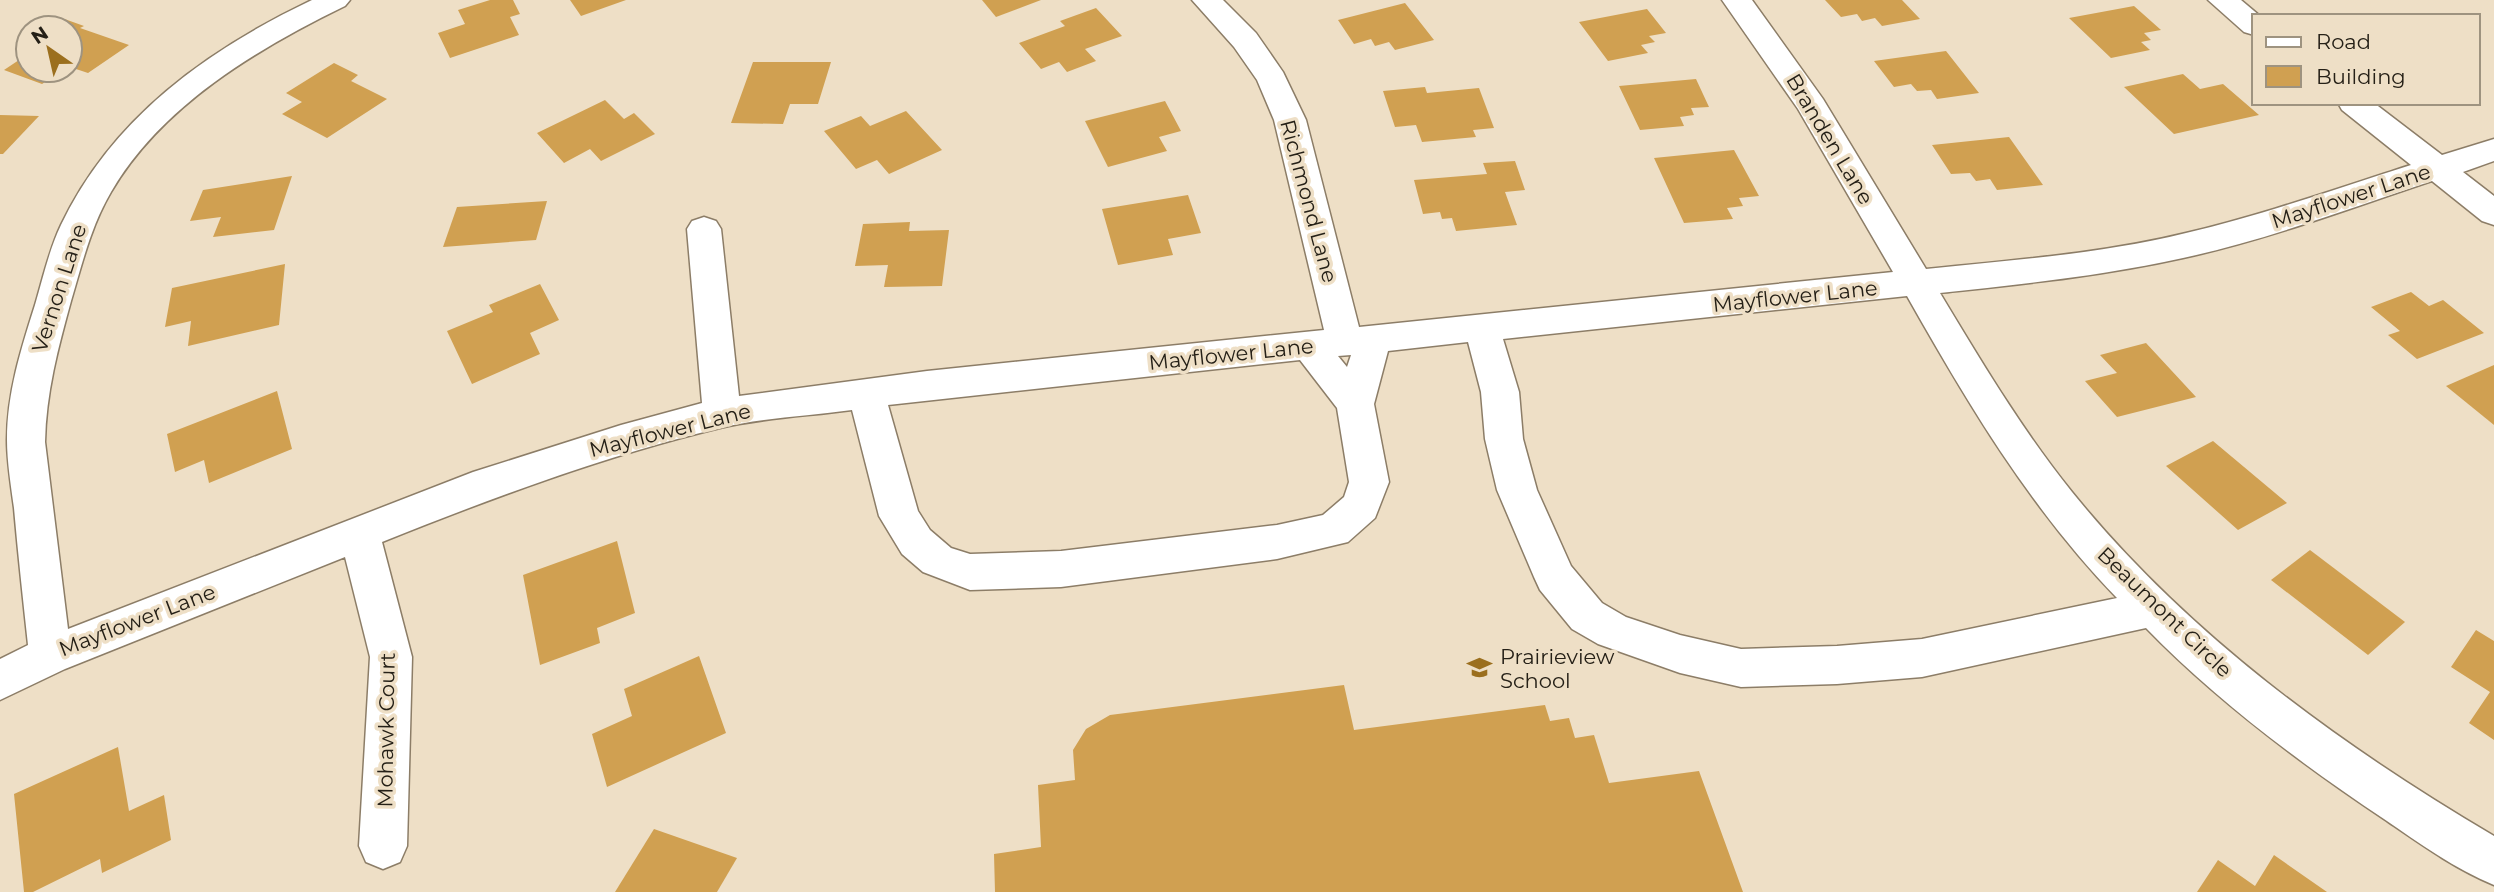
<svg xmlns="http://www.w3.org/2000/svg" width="2494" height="892" viewBox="0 0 2494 892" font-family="Montserrat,sans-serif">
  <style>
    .building { fill: #d0a051 }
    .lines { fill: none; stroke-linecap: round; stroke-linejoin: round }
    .minor-casing { stroke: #8c7d67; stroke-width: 3 }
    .minor { fill: #fff; fill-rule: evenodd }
    .labels { text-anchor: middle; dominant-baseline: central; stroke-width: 7; stroke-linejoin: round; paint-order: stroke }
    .street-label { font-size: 21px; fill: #252017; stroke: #eedfc6 }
    .poi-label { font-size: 21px; fill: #252017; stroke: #eedfc6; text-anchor: start }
  </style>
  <rect width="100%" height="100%" fill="#eedfc6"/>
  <!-- building -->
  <g class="building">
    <polygon points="490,0 513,0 520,14 510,17 519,35 450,58 438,33 465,24 458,10"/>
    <polygon points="570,0 626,0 581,16"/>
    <polygon points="982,0 1041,0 996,17"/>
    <polygon points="1825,0 1902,0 1920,19 1882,26 1875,18 1862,21 1857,14 1841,17"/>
    <polygon points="1405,3 1434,40 1395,50 1389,42 1375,46 1371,39 1354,44 1338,20"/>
    <polygon points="2134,6 2161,30 2144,33 2151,40 2141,42 2150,50 2111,58 2069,18"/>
    <polygon points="1096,8 1122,36 1085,49 1096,61 1067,72 1059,62 1041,69 1019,43 1065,26 1060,21"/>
    <polygon points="1647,9 1666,33 1649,36 1655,42 1641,45 1648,53 1608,61 1579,22"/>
    <polygon points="59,17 84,26 80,28 129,45 88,73 70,67 70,28 41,28"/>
    <polygon points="1946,51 1979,93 1937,99 1931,90 1917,91 1911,84 1894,87 1874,61"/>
    <polygon points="28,54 28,70 64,70 42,84 4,70"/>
    <polygon points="753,62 831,62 818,104 790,104 783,124 731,123"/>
    <polygon points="334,63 358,75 351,81 387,99 327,138 282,114 302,102 286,93"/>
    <polygon points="2183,74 2200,89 2223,84 2259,115 2174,134 2124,87"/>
    <polygon points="1696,79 1709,107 1691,108 1694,115 1680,117 1684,126 1640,130 1619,86"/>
    <polygon points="1425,87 1427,93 1479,88 1494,128 1473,130 1476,137 1422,142 1416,125 1395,127 1383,91"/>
    <polygon points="605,100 624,119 634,113 655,134 601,161 590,149 564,163 537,133"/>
    <polygon points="1165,101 1181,131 1159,137 1167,151 1108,167 1085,121"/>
    <polygon points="906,111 942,150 889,174 877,160 856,169 824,131 861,116 870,126"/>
    <polygon points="0,115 39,116 3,154 0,154"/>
    <polygon points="2009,137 2043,185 1997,190 1990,179 1976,181 1970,173 1951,174 1932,145"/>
    <polygon points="1734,150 1759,196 1739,198 1743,206 1727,208 1733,219 1684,223 1654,158"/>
    <polygon points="1515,161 1525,190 1505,192 1517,225 1456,231 1452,218 1442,219 1440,212 1423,214 1414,180 1487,174 1483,163"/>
    <polygon points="292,176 274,230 213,237 221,217 190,221 203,190"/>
    <polygon points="1188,195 1201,233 1168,239 1173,255 1118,265 1102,209"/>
    <polygon points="547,201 536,240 443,247 457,207"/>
    <polygon points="910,222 909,231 949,230 942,286 884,287 888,265 855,266 863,224"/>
    <polygon points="285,264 279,325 188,346 191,321 165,327 172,288"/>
    <polygon points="540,284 559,320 530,333 540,354 472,384 447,331 493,312 489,305"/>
    <polygon points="2411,292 2429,306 2443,300 2484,333 2417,359 2388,335 2400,331 2371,307"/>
    <polygon points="2146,343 2196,397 2117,417 2085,381 2117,373 2100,355"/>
    <polygon points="2494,365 2494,425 2446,386"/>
    <polygon points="277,391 292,449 209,483 204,460 175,472 167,434"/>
    <polygon points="2213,441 2287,503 2238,530 2166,466"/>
    <polygon points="617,541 635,613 597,628 600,643 540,665 523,575"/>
    <polygon points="2310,550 2405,622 2368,655 2271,580"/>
    <polygon points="2476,630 2494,641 2494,740 2469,723 2490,692 2451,667"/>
    <polygon points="699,656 726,733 607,787 592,734 632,716 624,689"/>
    <polygon points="1344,685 1354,730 1545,705 1550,721 1569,718 1575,738 1594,735 1609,783 1699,771 1743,892 995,892 994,854 1041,847 1038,785 1075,780 1073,750 1086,729 1110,715"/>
    <polygon points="118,747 129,811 164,795 171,840 102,873 100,859 33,892 24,892 14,794"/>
    <polygon points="654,829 737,858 717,892 615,892"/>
    <polygon points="2274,855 2327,892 2197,892 2218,860 2255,886"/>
  </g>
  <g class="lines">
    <defs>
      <g id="minor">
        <path d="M312 0H350L345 6C257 49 162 105 111 192 91 226 82 264 71 301 58 348 46 393 45 442L68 629 473 472 621 425 702 403 687 229 692 221 704 217 716 221 721 229 739 396 927 371 1324 330 1274 120 1257 80 1234 47 1192 0H1223L1256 33 1283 72 1306 120 1359 327 1893 272 1798 109 1722 0H1752L1823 99 1926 269C2013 260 2100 254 2186 233 2262 215 2336 189 2411 165L2342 110 2338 103H2374L2442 155 2494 139V161L2463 172 2494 196V225L2482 221 2432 181C2350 208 2267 240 2183 258 2102 276 2022 284 1940 293 1981 361 2022 430 2072 492 2186 633 2338 744 2494 836V885C2455 869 2419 843 2384 819 2300 763 2217 701 2146 628L1922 677 1837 684 1741 687 1680 673 1598 644 1572 629 1540 590 1534 577 1497 490 1485 439 1481 392 1468 342 1388 351 1374 404 1389 482 1375 518 1348 542 1277 559 1061 587 970 590 923 572 902 554 879 516 852 410C808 416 762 418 720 428 604 456 492 498 382 542L412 657 407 846 400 862 383 869 366 862 359 846 370 657 345 557 65 669 0 700V659L28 645C23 599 18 554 14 508 11 486 7 462 7 440 7 393 21 349 35 305 43 278 49 250 61 225 112 118 207 50 312 0ZM1907 296C1968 404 2030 508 2117 598L1922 639 1837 646 1741 649 1680 635 1626 617 1602 603 1571 566 1537 490 1523 439 1519 392 1503 339ZM1351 355 1347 367 1338 356ZM1300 360 1337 408 1349 482 1344 497 1323 515 1277 525 1061 551 970 554 951 548 930 530 918 511 888 405Z"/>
        <polygon points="2208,0 2241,0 2260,16 2254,16 2254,35 2244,32"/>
      </g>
    </defs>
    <!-- minor casing -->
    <use href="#minor" class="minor-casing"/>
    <!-- minor -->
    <use href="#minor" class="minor"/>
  </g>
  <!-- icons -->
  <defs>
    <symbol id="school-bare" viewBox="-9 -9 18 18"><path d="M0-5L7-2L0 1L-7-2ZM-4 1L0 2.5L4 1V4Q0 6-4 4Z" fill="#9b6f1e" stroke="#eedfc6" stroke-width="2.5" paint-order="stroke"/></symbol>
  </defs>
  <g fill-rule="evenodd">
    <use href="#school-bare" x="1462" y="650" width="35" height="35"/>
  </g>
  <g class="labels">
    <!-- street labels -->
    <g class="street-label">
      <text transform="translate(1830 139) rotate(59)">Branden Lane</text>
      <text transform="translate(2351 196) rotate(-18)">Mayflower Lane</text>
      <text transform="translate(1309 201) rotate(75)">Richmond Lane</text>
      <text transform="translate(59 288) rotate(-72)">Vernon Lane</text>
      <text transform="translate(1795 296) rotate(-6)">Mayflower Lane</text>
      <text transform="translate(1231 354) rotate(-6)">Mayflower Lane</text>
      <text transform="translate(670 430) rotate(-14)">Mayflower Lane</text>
      <text transform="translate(2165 612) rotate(44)">Beaumont Circle</text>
      <text transform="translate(137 620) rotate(-21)">Mayflower Lane</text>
      <text transform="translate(386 730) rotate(-89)">Mohawk Court</text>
    </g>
    <!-- poi labels -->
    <g class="poi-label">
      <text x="1500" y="656">Prairieview<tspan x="1500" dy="24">School</tspan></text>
    </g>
  </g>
  <!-- legend -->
  <rect x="2252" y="14" width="228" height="91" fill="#eedfc6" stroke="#9e9380" stroke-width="2"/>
  <rect x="2266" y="37" width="35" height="10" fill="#ffffff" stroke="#9e9380" stroke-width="2"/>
  <text x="2316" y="49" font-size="21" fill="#252017">Road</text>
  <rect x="2266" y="66" width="35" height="21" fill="#d0a051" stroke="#9e9380" stroke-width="2"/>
  <text x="2316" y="84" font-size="21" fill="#252017">Building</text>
  <!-- north arrow -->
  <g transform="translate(49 49) rotate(326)"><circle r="33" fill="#eedfc6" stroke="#9e9380" stroke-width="2"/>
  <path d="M0-5L12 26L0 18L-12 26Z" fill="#9b6f1e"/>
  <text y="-10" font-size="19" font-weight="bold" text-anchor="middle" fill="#252017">N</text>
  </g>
</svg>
